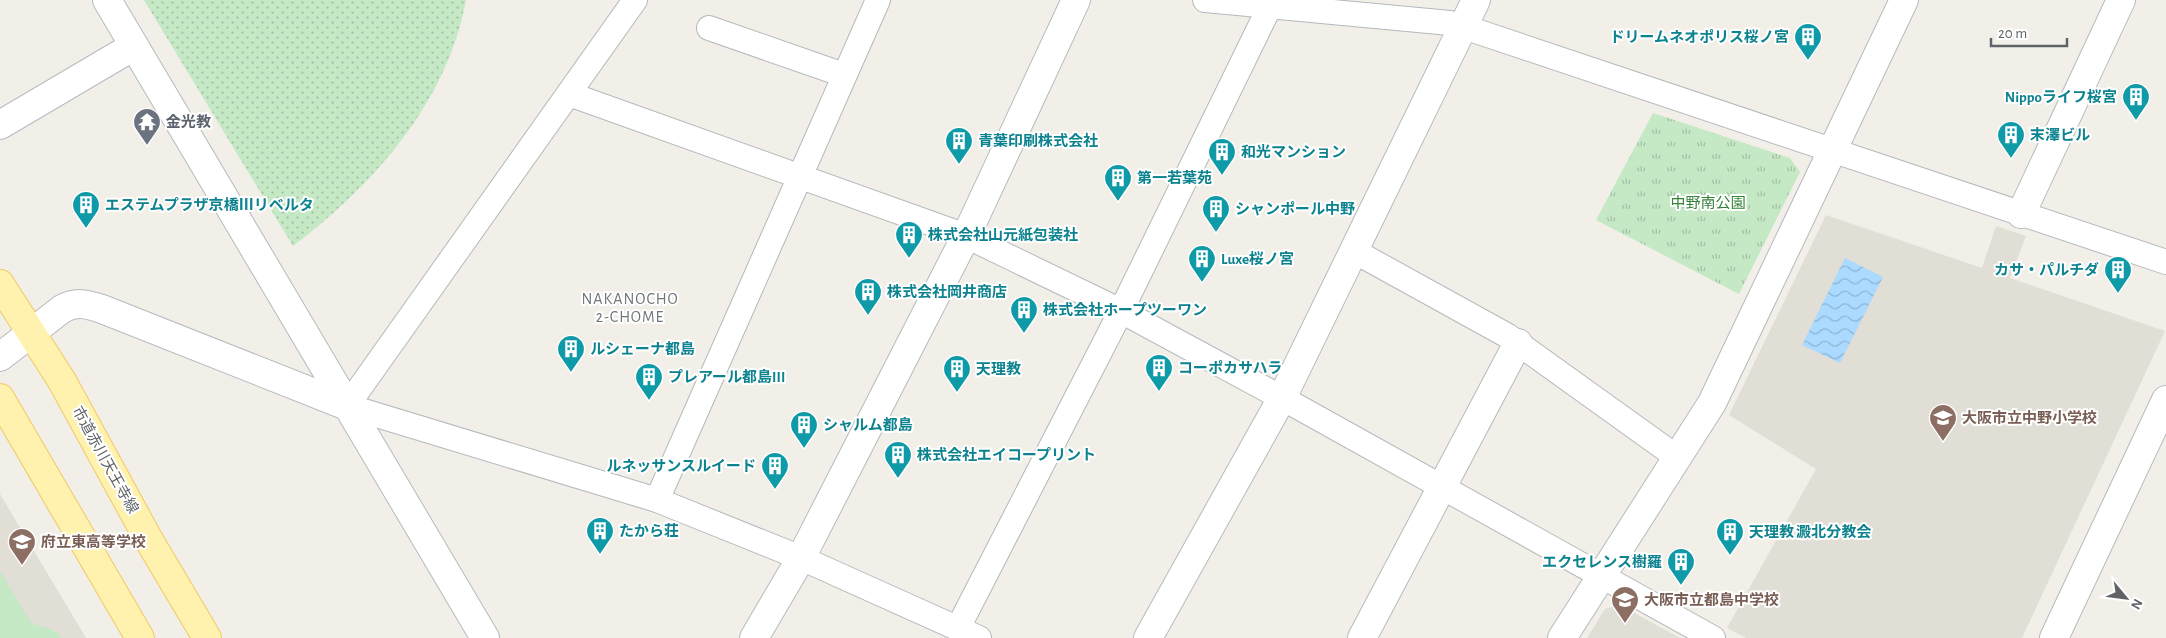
<svg xmlns="http://www.w3.org/2000/svg" width="2166" height="638" viewBox="0 0 2166 638" font-family="'Alegreya Sans','Noto Sans JP',sans-serif">
  <style>
    .education { fill: #e1ded6 }
    .grass { fill: url(#grass-dots) }
    .park { fill: url(#park-tufts) }
    .pitch { fill: #c5e8c5 }
    .water { fill: url(#water-waves) }
    .lines { fill: none; stroke-linecap: round; stroke-linejoin: round }
    .street-casing { stroke: #b5b8bc; stroke-width: 26 }
    .secondary-casing { stroke: #b6babf; stroke-width: 30 }
    .primary-casing { stroke: #f2c960; stroke-width: 30 }
    .street { stroke: #fff; stroke-width: 24 }
    .secondary { stroke: #fff; stroke-width: 28 }
    .primary { stroke: #fff2af; stroke-width: 28 }
    .labels { text-anchor: middle; dominant-baseline: central; stroke-width: 4; stroke-linejoin: round; paint-order: stroke }
    .culture-label { font-size: 15px; font-weight: bold; fill: #0d838f; stroke: #fff; text-anchor: start }
    .worship-label { font-size: 15px; font-weight: bold; fill: #5b616d; stroke: #fff; text-anchor: start }
    .park-label { font-size: 15px; fill: #348238; stroke: #fff }
    .education-label { font-size: 15px; font-weight: bold; fill: #785e54; stroke: #fff; text-anchor: start }
    .street-label { font-size: 15px; fill: #5f6368; stroke: #fff }
    .neighbourhood-label { font-size: 16px; letter-spacing: 1px; fill: #70757a; stroke: #fff }
  </style>
  <defs>
    <pattern id="grass-dots" width="8" height="8" patternUnits="userSpaceOnUse" patternTransform="scale(1.25)"><rect width="8" height="8" fill="#c5e8c5"/><path d="M2 2h.1M6 6h.1" fill="none" stroke="#a3c0a4" stroke-width="1.8" stroke-linecap="round"/></pattern>
    <pattern id="park-tufts" width="24" height="20" patternUnits="userSpaceOnUse" patternTransform="scale(1.25)"><rect width="24" height="20" fill="#c5e8c5"/><path d="M3 7l-1-3M5 7V3M7 7l1-3M15 17l-1-3M17 17v-4M19 17l1-3" fill="none" stroke="#a3c0a4"/></pattern>
    <pattern id="water-waves" width="16" height="10" patternUnits="userSpaceOnUse" patternTransform="scale(1.25)"><rect width="16" height="10" fill="#aadaff"/><path d="M0 5q4-4 8 0t8 0" fill="none" stroke="#8eb4d2"/></pattern>
  </defs>
  <rect width="100%" height="100%" fill="#f1efe8"/>
  <!-- education -->
  <g class="education">
    <polygon points="1826,215 1982,268 1996,226 2026,236 2010,278 2165,331 2022,638 1746,638 1727,628 1816,469 1729,415"/>
    <polygon points="0,494 86,638 0,638"/>
    <polygon points="1620,605 1680,638 1587,638 1605,609"/>
  </g>
  <!-- grass -->
  <path class="grass" d="M144 0H466C447 103 373 185 293 246Z"/>
  <!-- park -->
  <polygon class="park" points="1653,113 1790,158 1800,172 1739,294 1596,220"/>
  <!-- pitch -->
  <polygon class="pitch" points="0,571 32,624 48,628 60,634 61,638 0,638"/>
  <!-- water -->
  <polygon class="water" points="1845,258 1883,277 1840,363 1802,345"/>
  <g class="lines">
    <defs>
      <g id="street">
        <polyline points="635,0 347,406 657,500 801,558 979,638"/>
        <polyline points="1205,0 1450,23 1464,27 2166,262"/>
        <polyline points="709,28 844,75"/>
        <polyline points="569,94 966,236 1121,311 1282,398 1713,638"/>
        <polyline points="1354,251 1508,336 1678,458"/>
        <polyline points="657,500 878,0"/>
        <polyline points="958,628 1121,311 1270,6"/>
      </g>
      <g id="secondary">
        <polyline points="107,0 485,638"/>
        <polyline points="0,125 134,46"/>
        <polyline points="2021,214 2121,0"/>
        <path d="M0 357 62 309C76 301 87 304 102 309L347 406"/>
        <polyline points="754,638 801,558 966,236 1076,0"/>
        <polyline points="1148,638 1282,398 1476,0"/>
        <polyline points="1362,638 1518,343"/>
        <polyline points="1562,638 1712,403 1904,0"/>
        <polyline points="2054,638 2166,400"/>
      </g>
      <g id="primary">
        <polyline points="0,284 62,381 150,542 207,638"/>
        <polyline points="0,398 140,638"/>
      </g>
    </defs>
    <!-- street casing -->
    <use href="#street" class="street-casing"/>
    <!-- secondary casing -->
    <use href="#secondary" class="secondary-casing"/>
    <!-- primary casing -->
    <use href="#primary" class="primary-casing"/>
    <!-- street -->
    <use href="#street" class="street"/>
    <!-- secondary -->
    <use href="#secondary" class="secondary"/>
    <!-- primary -->
    <use href="#primary" class="primary"/>
  </g>
  <!-- icons -->
  <defs>
    <symbol id="building-pin" viewBox="-11 -11 22 30"><path d="M0 17L-7.5 6A9.5 9.5 0 1 1 7.5 6Z" fill="#0f9aa8" stroke="#fff"/><path d="M-4-6H4V6H1V3H-1V6H-4ZM-2.5-4.3h1.7v1.8h-1.7ZM.8-4.3h1.7v1.8H.8ZM-2.5-1h1.7V.8h-1.7ZM.8-1h1.7V.8H.8Z" fill="#fff"/></symbol>
    <symbol id="temple-pin" viewBox="-11 -11 22 30"><path d="M0 17L-7.5 6A9.5 9.5 0 1 1 7.5 6Z" fill="#6b7280" stroke="#fff"/><path d="M0-6L5-2H3V0L6.5 2.5H4V6H1.5V3h-3V6H-4V2.5H-6.5L-3 0V-2H-5Z" fill="#fff"/></symbol>
    <symbol id="school-pin" viewBox="-11 -11 22 30"><path d="M0 17L-7.5 6A9.5 9.5 0 1 1 7.5 6Z" fill="#8d6e63" stroke="#fff"/><path d="M0-5L7-2L0 1L-7-2ZM-4 1L0 2.5L4 1V4Q0 6-4 4Z" fill="#fff"/></symbol>
  </defs>
  <g fill-rule="evenodd">
    <use href="#building-pin" x="1792" y="21" width="32" height="43"/>
    <use href="#building-pin" x="2120" y="81" width="32" height="43"/>
    <use href="#temple-pin" x="131" y="106" width="32" height="43"/>
    <use href="#building-pin" x="1995" y="119" width="32" height="43"/>
    <use href="#building-pin" x="943" y="125" width="32" height="43"/>
    <use href="#building-pin" x="1206" y="136" width="32" height="43"/>
    <use href="#building-pin" x="1102" y="162" width="32" height="43"/>
    <use href="#building-pin" x="70" y="189" width="32" height="43"/>
    <use href="#building-pin" x="1200" y="193" width="32" height="43"/>
    <use href="#building-pin" x="893" y="219" width="32" height="43"/>
    <use href="#building-pin" x="1186" y="243" width="32" height="43"/>
    <use href="#building-pin" x="2102" y="254" width="32" height="43"/>
    <use href="#building-pin" x="852" y="276" width="32" height="43"/>
    <use href="#building-pin" x="1008" y="294" width="32" height="43"/>
    <use href="#building-pin" x="555" y="333" width="32" height="43"/>
    <use href="#building-pin" x="1143" y="352" width="32" height="43"/>
    <use href="#building-pin" x="941" y="353" width="32" height="43"/>
    <use href="#building-pin" x="633" y="361" width="32" height="43"/>
    <use href="#school-pin" x="1927" y="402" width="32" height="43"/>
    <use href="#building-pin" x="788" y="409" width="32" height="43"/>
    <use href="#building-pin" x="882" y="439" width="32" height="43"/>
    <use href="#building-pin" x="759" y="450" width="32" height="43"/>
    <use href="#building-pin" x="584" y="515" width="32" height="43"/>
    <use href="#building-pin" x="1714" y="516" width="32" height="43"/>
    <use href="#school-pin" x="6" y="526" width="32" height="43"/>
    <use href="#building-pin" x="1665" y="546" width="32" height="43"/>
    <use href="#school-pin" x="1609" y="584" width="32" height="43"/>
  </g>
  <g class="labels">
    <!-- culture labels -->
    <g class="culture-label">
      <text x="1789" y="37" text-anchor="end">ドリームネオポリス桜ノ宮</text>
      <text x="2117" y="97" text-anchor="end">Nippoライフ桜宮</text>
      <text x="2030" y="135">末澤ビル</text>
      <text x="978" y="141">青葉印刷株式会社</text>
      <text x="1241" y="152">和光マンション</text>
      <text x="1137" y="178">第一若葉苑</text>
      <text x="105" y="205">エステムプラザ京橋Ⅲリベルタ</text>
      <text x="1235" y="209">シャンポール中野</text>
      <text x="928" y="235">株式会社山元紙包装社</text>
      <text x="1221" y="259">Luxe桜ノ宮</text>
      <text x="2099" y="270" text-anchor="end">カサ・パルチダ</text>
      <text x="887" y="292">株式会社岡井商店</text>
      <text x="1043" y="310">株式会社ホープツーワン</text>
      <text x="590" y="349">ルシェーナ都島</text>
      <text x="1178" y="368">コーポカサハラ</text>
      <text x="976" y="369">天理教</text>
      <text x="668" y="377">プレアール都島III</text>
      <text x="823" y="425">シャルム都島</text>
      <text x="917" y="455">株式会社エイコープリント</text>
      <text x="756" y="466" text-anchor="end">ルネッサンスルイード</text>
      <text x="619" y="531">たから荘</text>
      <text x="1749" y="532">天理教 澱北分教会</text>
      <text x="1662" y="562" text-anchor="end">エクセレンス樹羅</text>
    </g>
    <!-- worship labels -->
    <g class="worship-label">
      <text x="166" y="122">金光教</text>
    </g>
    <!-- park labels -->
    <g class="park-label">
      <text x="1708" y="203">中野南公園</text>
    </g>
    <!-- education labels -->
    <g class="education-label">
      <text x="1962" y="418">大阪市立中野小学校</text>
      <text x="41" y="542">府立東高等学校</text>
      <text x="1644" y="600">大阪市立都島中学校</text>
    </g>
    <!-- street labels -->
    <g class="street-label">
      <text transform="translate(105 460) rotate(61)">市道赤川天王寺線</text>
    </g>
    <!-- neighbourhood labels -->
    <g class="neighbourhood-label">
      <text x="630" y="299">NAKANOCHO<tspan x="630" dy="18">2-CHOME</tspan></text>
    </g>
  </g>
  <!-- north arrow -->
  <g transform="translate(2126 598) rotate(119)" stroke="#ffffff" stroke-width="4" paint-order="stroke">
  <path d="M0-4L9 19L0 12L-9 19Z" fill="#5f6368"/>
  <text y="-8" font-size="14" font-weight="bold" text-anchor="middle" fill="#5f6368">N</text>
  </g>
  <!-- scale -->
  <path d="M1991 38v8h76v-8" fill="none" stroke="#5f6368" stroke-width="2.5"/>
  <text x="1998" y="38" font-size="15" fill="#5f6368" stroke="#ffffff" stroke-width="4" paint-order="stroke">20 m</text>
</svg>
